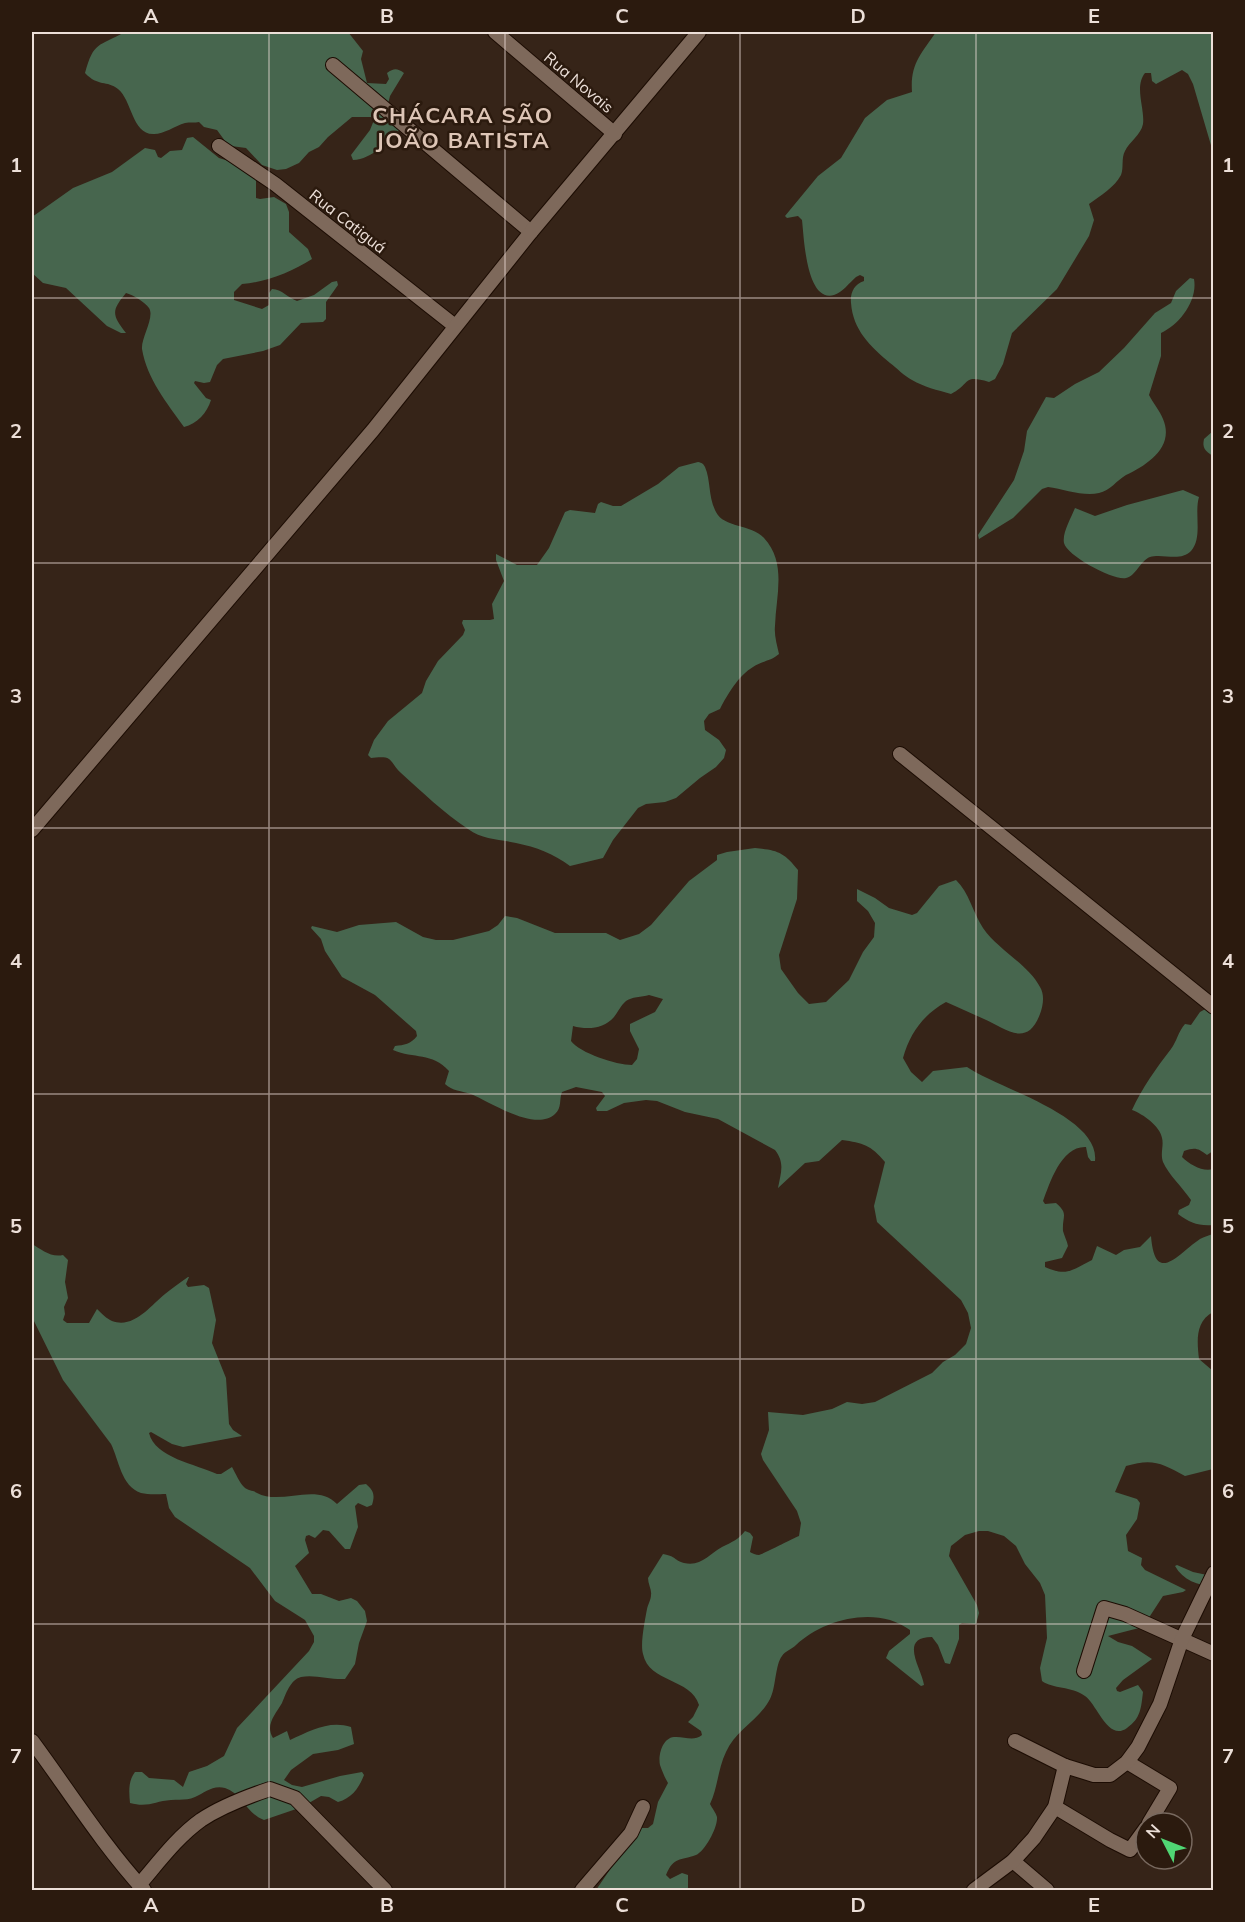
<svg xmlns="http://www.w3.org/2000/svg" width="1245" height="1922" viewBox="0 0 1245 1922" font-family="Mulish,sans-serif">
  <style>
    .forest { fill: #47664e; fill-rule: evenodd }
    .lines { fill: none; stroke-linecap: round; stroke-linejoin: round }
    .minor-casing { stroke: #1c0c03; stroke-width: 16 }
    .minor { stroke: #7e695b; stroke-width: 14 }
    .grid { fill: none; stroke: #ecdfd8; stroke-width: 1.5; stroke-opacity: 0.55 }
    .labels { text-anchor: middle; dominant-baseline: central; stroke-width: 5; stroke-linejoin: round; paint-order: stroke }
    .street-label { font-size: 16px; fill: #ecdfd8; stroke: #2b1a0e }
    .district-label { font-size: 22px; font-weight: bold; letter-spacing: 1.5px; fill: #ddc5b6; stroke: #2b1a0e }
    .neatline { fill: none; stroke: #ecdfd8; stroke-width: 2 }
    .grid-label { font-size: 20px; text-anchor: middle; font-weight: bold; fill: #ecdfd8 }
  </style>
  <rect width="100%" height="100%" fill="#362418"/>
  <!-- forest -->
  <g class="forest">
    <path d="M125 32H348L363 51 361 59 367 83 386 84 389 79 387 73C394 68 397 68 404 73L390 96 388 104 400 130C386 142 373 159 353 160L351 155 370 130 374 120 371 117H352L328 137 319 147 309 152 299 163 286 169 277 170 262 165 246 148 231 146 225 141 217 130 204 127 199 122C195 123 190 122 185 123 175 126 164 134 154 134 132 135 132 100 118 89 107 80 98 87 85 73 94 41 98 47 125 32Z"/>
    <path d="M936 32H1214L1213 152 1193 84 1188 74 1182 70 1156 84 1152 81 1151 73H1145C1134 87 1145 108 1143 124 1141 135 1129 142 1125 151 1121 158 1124 168 1121 175 1115 187 1100 196 1089 204L1094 220 1089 236 1057 289 1012 333 1003 364 995 379 989 382C962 374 971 384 951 394 937 390 924 387 912 380 904 376 897 368 890 363 870 346 853 330 851 303 850 293 854 284 864 281V277L860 275 856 277C850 282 842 293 834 295 806 303 804 237 802 220L798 216 787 218 785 216 818 176 841 158 865 118 887 100 912 92C910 64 921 54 936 32Z"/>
    <path d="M193 137 219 158 245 166 256 180V198L260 199 274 197 286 204 289 212V232L308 249 312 259C291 272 267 282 242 284L234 292V300L262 309 269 305V293L272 289C282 289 288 298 297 301L314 295 332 282 337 281 338 285 326 302V319L323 322 301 323 280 345 263 351 223 359 217 365 210 382 204 383 195 381 194 383 206 398 211 400C207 413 197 424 184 427 167 403 147 379 142 349 141 338 155 317 149 308 145 302 133 295 126 293 111 311 112 315 126 333H121L107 326 66 288 43 283 32 273V217L73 188 112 172 145 148 155 150 158 157 161 158 170 151 182 150 187 138Z"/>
    <path d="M1190 278 1194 279C1198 301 1179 325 1161 333V356L1149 395C1153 403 1160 411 1163 419 1175 447 1147 465 1126 475 1117 480 1110 491 1099 493 1084 497 1064 489 1048 487L1042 489 1013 518 979 539 978 535 1014 480 1024 451 1027 431 1046 397 1054 398 1075 384 1099 372 1124 348 1155 313 1171 303 1176 291Z"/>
    <path d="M1213 431V456C1205 451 1202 448 1204 439Z"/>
    <path d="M698 462C702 463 703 463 705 467 711 481 708 497 716 512 724 528 751 524 764 538 787 563 776 595 775 626 774 635 777 645 779 654 771 661 762 661 753 667 739 675 727 695 720 709L709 714 704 721 705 730 719 740 726 750 724 758 716 767 700 778 676 798 665 802 646 804 638 808 613 840 603 858 570 866C554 854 536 847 516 843 498 839 483 840 468 829 444 813 422 792 401 773 396 769 393 762 389 759 384 756 376 758 371 758L368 755 374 740 388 721 422 693 426 681 438 661 463 635 465 630 462 623 463 620H490L494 619 492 604 504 581 496 560V554L517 565H537L549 548 565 512 570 510 595 513 598 504 601 502 613 506H621L658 484 679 467Z"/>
    <path d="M1183 490 1199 497C1194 514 1203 537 1191 551 1181 562 1162 553 1150 557 1140 561 1136 576 1126 578 1114 581 1067 556 1064 543 1062 533 1071 518 1075 508L1095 516 1127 505Z"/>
    <path d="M755 848C777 850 784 852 798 870L797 899 779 955 781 969 798 993 809 1004 826 1002 849 980 863 952 874 937 875 923 868 911 857 901V889L875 898 889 908 912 915 917 913 939 886 956 880C969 892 973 913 983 928 998 950 1028 964 1040 987 1045 995 1043 1006 1040 1014 1027 1049 1005 1028 984 1019 971 1013 959 1008 946 1002 923 1015 910 1033 903 1058L911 1072 922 1082 933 1071 967 1067C997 1088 1100 1116 1095 1161H1091L1088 1157 1086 1147C1061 1146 1050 1183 1043 1201L1045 1204 1056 1203C1069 1214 1062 1216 1063 1231 1064 1235 1067 1241 1068 1246L1062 1258 1045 1262V1267C1068 1277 1071 1270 1092 1260L1097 1246 1116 1255 1124 1250 1140 1247 1151 1236C1155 1287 1179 1253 1200 1239 1204 1237 1209 1235 1213 1234V1312C1195 1322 1197 1341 1199 1359L1213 1371V1469L1185 1476C1162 1463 1152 1458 1126 1466L1115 1492 1137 1499 1140 1503 1137 1519 1126 1535 1128 1551 1142 1558 1141 1565 1145 1570 1186 1590 1183 1592 1163 1596 1150 1616 1139 1628 1108 1636 1118 1642 1132 1646 1152 1659 1123 1680 1116 1688 1117 1691 1120 1692 1138 1685 1143 1692C1141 1708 1141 1718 1127 1728 1108 1742 1097 1704 1085 1696 1071 1686 1053 1689 1042 1681L1040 1668 1047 1638 1045 1595 1040 1583 1025 1564 1016 1546 1004 1536 988 1531H979L965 1535 951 1546 949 1556 977 1605 979 1613 976 1624 962 1623 959 1625V1639L950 1664 945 1663 938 1645 932 1637C898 1637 922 1669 924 1685L921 1686 886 1658 889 1651 910 1634V1630C877 1605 823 1619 796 1645 792 1649 785 1651 782 1656 775 1665 776 1688 770 1699 760 1719 735 1731 726 1752 718 1768 718 1787 710 1804 712 1808 716 1813 717 1817 718 1827 705 1851 696 1855 680 1861 674 1856 666 1875L670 1879 682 1873 688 1875V1890H596L624 1849 634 1828H648L653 1824 658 1802 668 1783C665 1778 662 1771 660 1765 658 1756 662 1738 674 1737 684 1736 693 1742 702 1735L701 1731 688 1722 693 1717 699 1705C691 1678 649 1683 643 1654 640 1644 645 1620 647 1609 648 1604 651 1600 651 1595 652 1590 648 1584 648 1578L663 1554C676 1556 675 1561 684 1563 701 1567 709 1554 722 1547 732 1542 738 1540 745 1531L750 1533 753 1537 750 1552C752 1553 756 1555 759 1555 763 1554 792 1539 799 1536L801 1523 797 1511 763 1460 761 1454 769 1430 768 1412 803 1415 832 1409 847 1402 862 1404 875 1402 932 1373 943 1362 955 1355 966 1344 971 1328 968 1313 961 1300 877 1222 874 1206 885 1162C871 1145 863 1143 842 1140L819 1161 805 1163 778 1188C781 1172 785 1163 775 1150L718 1119 685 1112 657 1101 646 1100 624 1103 607 1111H597L596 1108 605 1096 602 1092 576 1087 562 1092C559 1099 562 1108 555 1114 535 1132 492 1103 471 1094 462 1091 452 1091 445 1084L449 1071C432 1052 414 1059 393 1050L395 1046C404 1045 411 1044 417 1036L416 1031 375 995 342 977 325 951 321 939 311 928 312 926 337 932 359 925 396 922 423 937 436 940H453L489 931 498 925 505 916 517 918 555 933H606L620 940 639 934 651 925 689 881 717 860V855L727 852ZM649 995 663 999 655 1012 630 1024V1031L639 1049 637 1059 632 1065C616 1065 580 1053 571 1041L573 1026C587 1030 604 1029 614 1017 618 1012 621 1005 626 1001 631 997 642 997 649 995Z"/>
    <path d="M1209 1007H1213L1214 1121 1212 1130 1213 1151 1207 1155C1198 1148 1195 1147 1184 1151L1182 1157C1190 1165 1203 1172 1213 1169V1225C1198 1226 1190 1223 1178 1214L1179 1210 1189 1205 1191 1200C1183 1188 1168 1174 1163 1162 1160 1153 1164 1146 1162 1138 1160 1126 1143 1114 1132 1110 1142 1088 1157 1067 1171 1049 1177 1041 1178 1032 1185 1024L1191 1025 1200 1012Z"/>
    <path d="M32 1244C41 1249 51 1258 63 1255L68 1260 65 1282 68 1298 64 1307 65 1314 63 1320 67 1323H89L97 1309C101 1313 107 1319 112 1321 134 1329 150 1306 165 1294 172 1288 180 1283 188 1277H189L186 1284 188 1287 204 1285 209 1288 216 1320 212 1343 226 1378 229 1424 233 1430 242 1436 183 1447 172 1444 151 1432 149 1433C155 1458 196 1464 217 1474H221L232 1467C236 1474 239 1482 244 1487 248 1491 253 1490 257 1493 281 1506 316 1482 337 1504L359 1485 366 1484C374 1491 375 1495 372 1505L367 1507 358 1503 355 1506 358 1527 350 1549H345L329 1531 323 1530 315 1538 309 1535 306 1536 305 1540 309 1553 295 1566 312 1594H321L339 1601 351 1598 357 1601 365 1611 367 1621 359 1643 355 1664 345 1679C331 1680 314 1674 301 1677 290 1680 286 1694 282 1703 275 1715 265 1725 273 1738L287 1731 290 1740C310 1731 329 1720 351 1727L354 1744 338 1750 313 1754 291 1770 284 1780 292 1785 302 1787 340 1776 362 1772 364 1775C359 1788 352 1798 338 1802L329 1797 321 1796 302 1807 264 1820C247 1814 241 1793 225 1788 212 1785 205 1793 195 1797 187 1801 180 1799 171 1800 155 1801 148 1808 130 1803 129 1792 128 1781 135 1772H142L149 1778 174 1780 183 1787 189 1772 207 1766 224 1756 237 1728 309 1651 314 1642V1636L305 1620 275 1601 250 1568 175 1517 169 1508 166 1494C159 1494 149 1495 141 1493 121 1486 119 1460 111 1444L63 1380 32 1317Z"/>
    <path d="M1177 1565 1193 1572 1207 1575 1213 1586C1198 1586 1183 1580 1175 1566Z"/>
  </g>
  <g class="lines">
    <defs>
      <g id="minor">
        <polyline points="495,32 615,134"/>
        <polyline points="333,65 531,232"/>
        <polyline points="219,146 275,184 455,326"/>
        <polyline points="900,754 1214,1007"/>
        <polyline points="32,830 373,430 531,232 699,32"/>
        <polyline points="1084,1671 1104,1608 1125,1614 1214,1654"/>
        <path d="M32 1741C69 1791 102 1844 144 1890"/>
        <polyline points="1015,1741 1065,1766"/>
        <polyline points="1127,1762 1170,1788 1149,1823"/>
        <polyline points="1055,1807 1110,1840 1130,1850 1146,1828"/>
        <polyline points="1013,1861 1047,1890"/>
        <path d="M139 1885C158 1863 177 1837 201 1820 222 1806 246 1797 270 1789L295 1798 385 1890"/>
        <polyline points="582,1890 631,1833 643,1807"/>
        <polyline points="974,1890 1013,1861 1034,1838 1055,1807 1065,1766 1094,1775 1110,1775 1127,1762 1138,1747 1160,1704 1182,1639 1214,1573"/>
      </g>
    </defs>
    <!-- minor casing -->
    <use href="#minor" class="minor-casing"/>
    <!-- minor -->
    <use href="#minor" class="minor"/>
  </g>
  <!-- grid -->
  <path class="grid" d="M269 32V1890M505 32V1890M740 32V1890M976 32V1890M32 298H1214M32 563H1214M32 828H1214M32 1094H1214M32 1359H1214M32 1624H1214"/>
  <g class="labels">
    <!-- street labels -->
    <g class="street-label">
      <text transform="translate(579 82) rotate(40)">Rua Novais</text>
      <text transform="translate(348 221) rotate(38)">Rua Catiguá</text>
    </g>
    <!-- district labels -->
    <g class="district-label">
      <text x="463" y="115">CHÁCARA SÃO<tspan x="463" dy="25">JOÃO BATISTA</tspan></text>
    </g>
  </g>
  <!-- border -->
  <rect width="1245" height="1922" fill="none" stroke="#2b1a0e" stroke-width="66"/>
  <!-- north arrow -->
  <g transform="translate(1164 1841) rotate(312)"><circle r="28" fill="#2b1a0e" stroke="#78695f" stroke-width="1.5"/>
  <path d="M0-4.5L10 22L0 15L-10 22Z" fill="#50d674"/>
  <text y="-9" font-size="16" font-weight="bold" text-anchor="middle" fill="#ecdfd8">N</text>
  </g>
  <rect x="33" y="33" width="1179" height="1856" class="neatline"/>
  <g class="grid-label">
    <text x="151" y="23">A</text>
    <text x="387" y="23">B</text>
    <text x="622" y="23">C</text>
    <text x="858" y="23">D</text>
    <text x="1094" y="23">E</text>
    <text x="16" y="172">1</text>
    <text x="1228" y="172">1</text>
    <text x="16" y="438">2</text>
    <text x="1228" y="438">2</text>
    <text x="16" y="703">3</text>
    <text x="1228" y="703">3</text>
    <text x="16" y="968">4</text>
    <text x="1228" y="968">4</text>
    <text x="16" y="1233">5</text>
    <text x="1228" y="1233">5</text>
    <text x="16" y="1498">6</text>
    <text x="1228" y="1498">6</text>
    <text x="16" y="1763">7</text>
    <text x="1228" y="1763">7</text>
    <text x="151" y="1912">A</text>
    <text x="387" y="1912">B</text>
    <text x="622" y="1912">C</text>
    <text x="858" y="1912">D</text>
    <text x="1094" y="1912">E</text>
  </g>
</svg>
